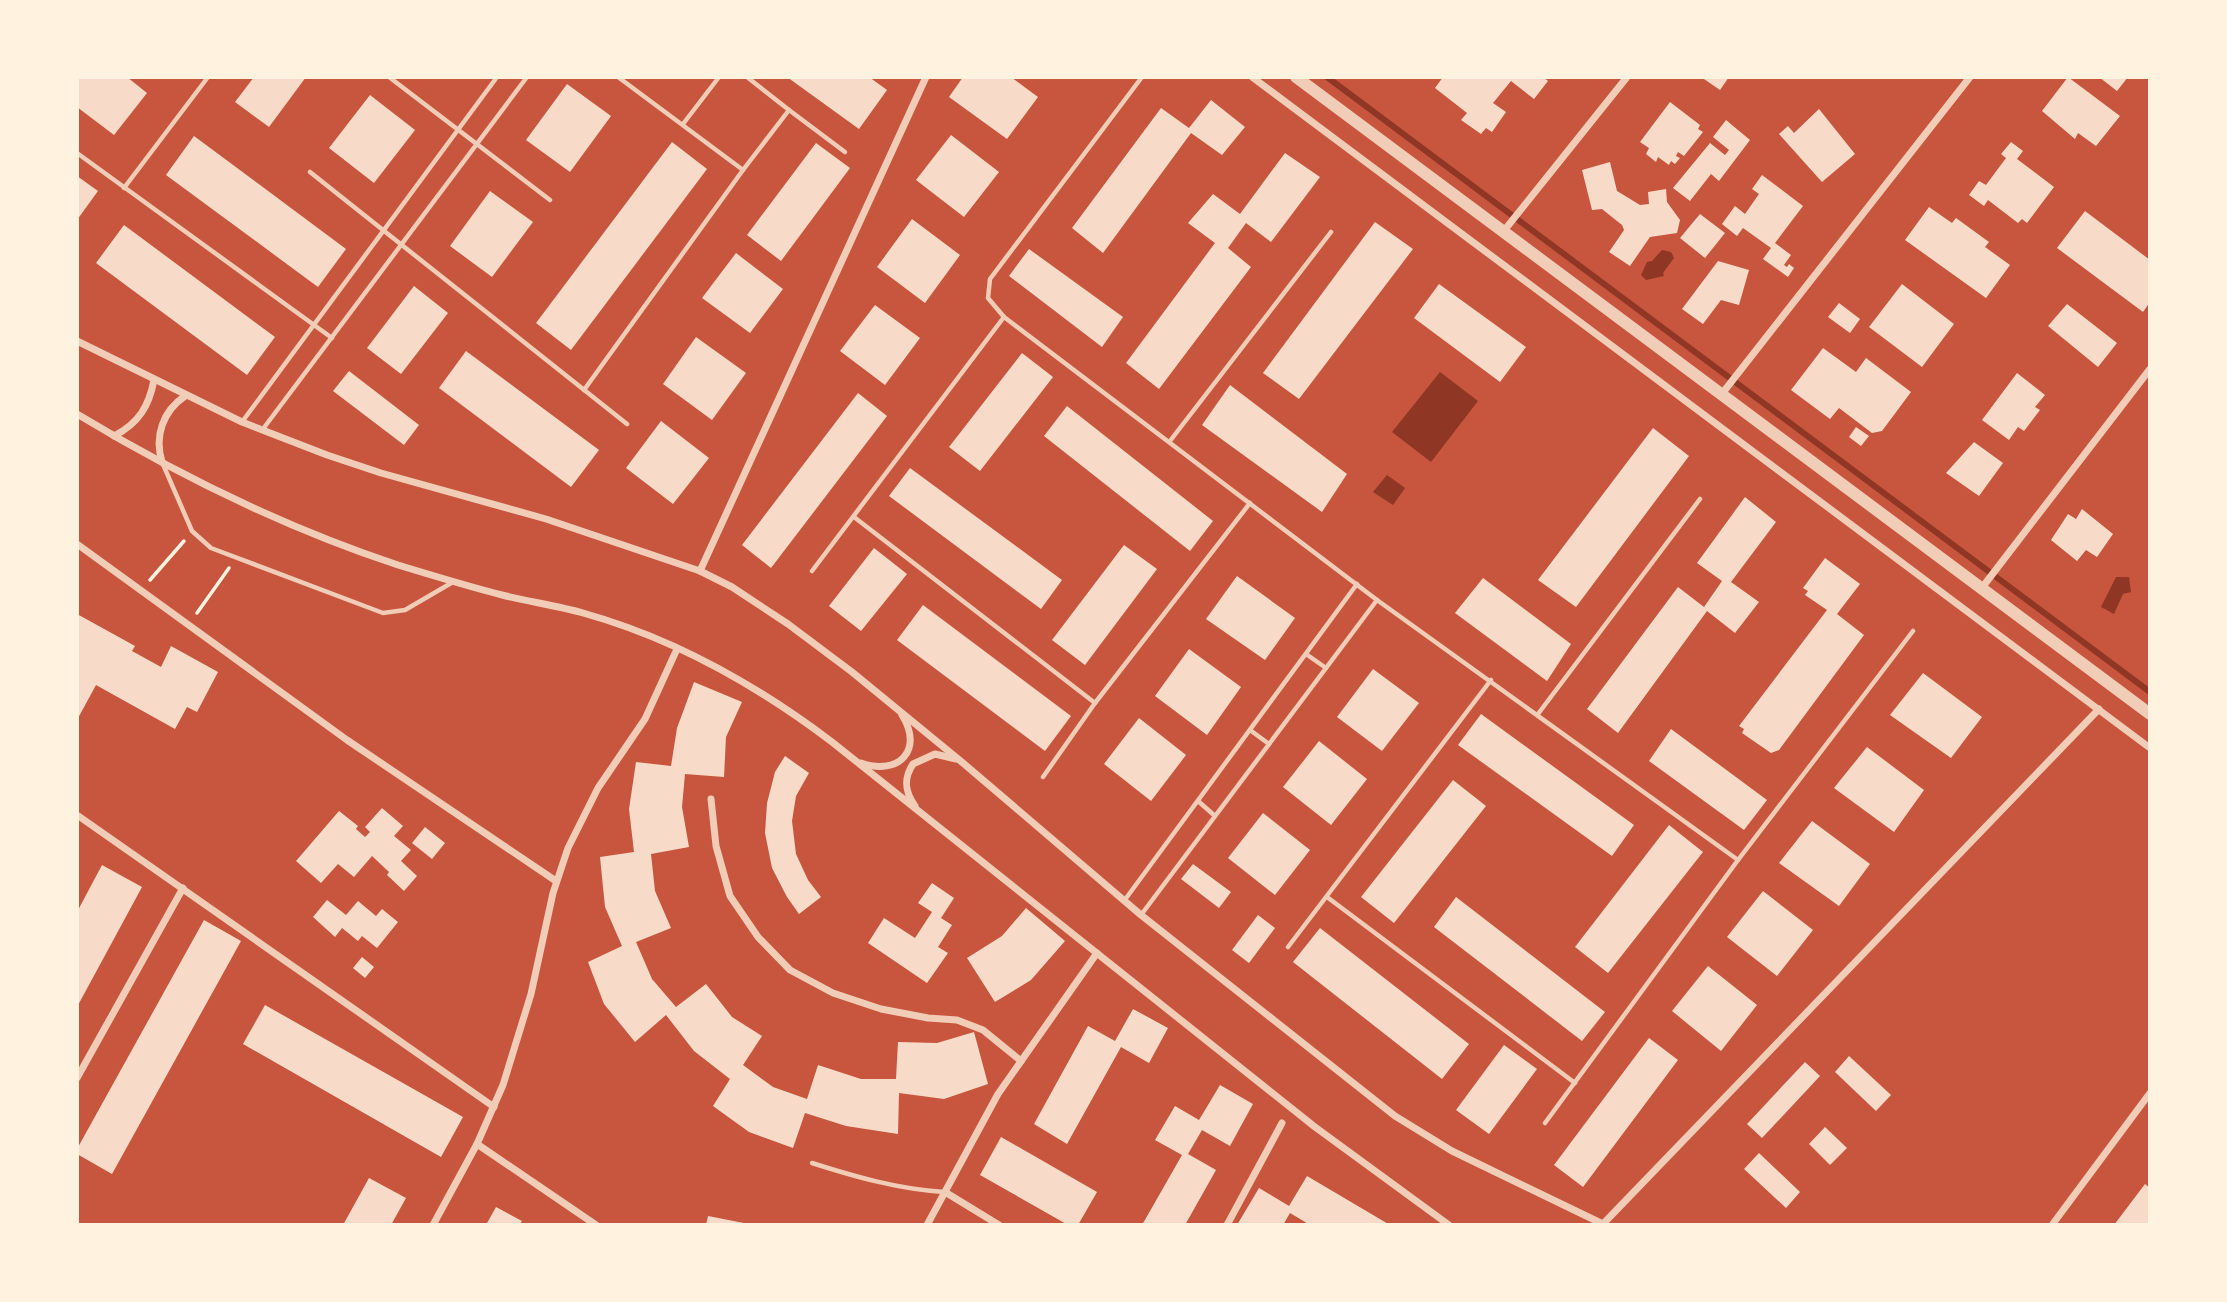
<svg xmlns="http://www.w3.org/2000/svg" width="2227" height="1302" viewBox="0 0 2227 1302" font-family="Inter,sans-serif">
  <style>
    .water { fill: #8f3625 }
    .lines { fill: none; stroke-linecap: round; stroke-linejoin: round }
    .stream { stroke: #8f3625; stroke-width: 6 }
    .building { fill: #f7dbc8 }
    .path { stroke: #fff3e0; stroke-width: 3.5 }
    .service { stroke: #f1ccb7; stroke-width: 4.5 }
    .minor { stroke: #f1ccb7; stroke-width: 7 }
    .tertiary { stroke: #f1ccb7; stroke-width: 12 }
  </style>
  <rect width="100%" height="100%" fill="#c8553d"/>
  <!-- water -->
  <g class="water">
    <polygon points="1662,250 1671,252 1674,258 1663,273 1664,276 1646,280 1641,275 1647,262 1652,261"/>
    <polygon points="1440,372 1478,401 1431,462 1392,432"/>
    <polygon points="1387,475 1405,488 1393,505 1373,492"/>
    <polygon points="2116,577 2129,577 2131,592 2123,594 2114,614 2101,607"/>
  </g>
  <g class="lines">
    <!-- stream -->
    <polyline class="stream" points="1327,77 2150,692"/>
  </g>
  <!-- building -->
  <g class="building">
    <polygon points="77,77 127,77 147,93 114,135 77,107"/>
    <polygon points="254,77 306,77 269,127 235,102"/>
    <polygon points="787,77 869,77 887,90 859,129"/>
    <polygon points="963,77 1011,77 1038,97 1007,139 949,97"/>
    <polygon points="1443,77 1543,77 1548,81 1534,99 1511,81 1493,103 1506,112 1492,132 1486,128 1481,134 1461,120 1467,113 1435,88"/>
    <polygon points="1701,77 1729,77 1720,90"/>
    <polygon points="2068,77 2120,116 2096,146 2078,133 2075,139 2042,111"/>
    <polygon points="2099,77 2128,77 2117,91"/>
    <polygon points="567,84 611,116 570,172 526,140"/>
    <polygon points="370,95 415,130 374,183 329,148"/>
    <polygon points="1211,100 1245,127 1222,155 1191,133 1103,253 1072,228 1161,108 1189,128"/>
    <polygon points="1670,102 1700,125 1698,129 1703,132 1684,156 1678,152 1676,156 1680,158 1675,164 1671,161 1669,165 1658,157 1656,162 1646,154 1649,148 1640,142"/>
    <polygon points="1819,109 1855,154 1822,182 1779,134 1788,126 1794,133"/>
    <polygon points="1726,120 1750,140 1719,181 1711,174 1690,201 1673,188 1710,143 1725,155 1729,150 1713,137"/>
    <polygon points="951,135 999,172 964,217 916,180"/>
    <polygon points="194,136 346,249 318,287 166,175"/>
    <polygon points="672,142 707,169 571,350 536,323"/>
    <polygon points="2011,142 2023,151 2017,159 2054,187 2027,223 2022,219 2018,223 1988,200 1984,206 1969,195 1979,181 1986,185 2006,158 2001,154"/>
    <polygon points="816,143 850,168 781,261 747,235"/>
    <polygon points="1285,153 1320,177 1271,242 1246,223 1228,248 1251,267 1159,389 1126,363 1215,243 1188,223 1213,194 1240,214"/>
    <polygon points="1610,162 1617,191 1640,205 1649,204 1648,192 1666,189 1667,202 1680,220 1677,233 1650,237 1630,266 1609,252 1624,230 1622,225 1602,209 1592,210 1582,170"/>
    <polygon points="1762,175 1803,206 1775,243 1791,255 1784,265 1787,267 1789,264 1794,268 1788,277 1763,259 1771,248 1743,228 1737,236 1722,224 1735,206 1745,214 1759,194 1752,189"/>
    <polygon points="77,176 98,191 77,220"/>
    <polygon points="490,191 533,222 492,277 450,246"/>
    <polygon points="1929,207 1952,223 1956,218 1989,242 1985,247 2010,265 1986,298 1905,240"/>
    <polygon points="2085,211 2150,260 2150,302 2143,312 2057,248"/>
    <polygon points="1700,214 1725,233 1705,258 1680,238"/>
    <polygon points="912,219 960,255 925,303 877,267"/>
    <polygon points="1375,222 1413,249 1299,399 1263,373"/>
    <polygon points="124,225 275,337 247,375 96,263"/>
    <polygon points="1029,249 1123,317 1102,347 1009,276"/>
    <polygon points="736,253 783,289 750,333 702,298"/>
    <polygon points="1718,261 1749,270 1739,305 1721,300 1703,324 1682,309"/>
    <polygon points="1439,284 1526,347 1500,382 1414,318"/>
    <polygon points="1902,284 1954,324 1922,367 1869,327"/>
    <polygon points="414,286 448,313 401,374 367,348"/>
    <polygon points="1839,303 1860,319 1850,333 1828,317"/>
    <polygon points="2067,304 2117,343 2098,367 2048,326"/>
    <polygon points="875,305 920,338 885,385 840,351"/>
    <polygon points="696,337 746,373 712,420 663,384"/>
    <polygon points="1823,348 1856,372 1866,358 1911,392 1882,431 1872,433 1839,408 1830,419 1791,390"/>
    <polygon points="466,351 599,450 571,487 439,388"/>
    <polygon points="1022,353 1053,377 980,471 949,447"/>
    <polygon points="349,371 419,425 404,445 333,391"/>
    <polygon points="2017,373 2045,395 2035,407 2040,410 2024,431 2018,427 2009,440 1982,420"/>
    <polygon points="1230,385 1347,474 1322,512 1202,425"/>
    <polygon points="858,393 887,416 771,568 742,545"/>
    <polygon points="1067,406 1213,521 1190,551 1044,436"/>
    <polygon points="661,421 709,458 673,504 626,468"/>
    <polygon points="1856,427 1869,436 1861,446 1849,437"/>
    <polygon points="1653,428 1689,456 1576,607 1538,580"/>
    <polygon points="1974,442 2003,463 1979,496 1946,473"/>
    <polygon points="910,468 1062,580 1041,609 889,496"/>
    <polygon points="1745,497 1776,522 1731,582 1759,602 1735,633 1707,611 1618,733 1587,709 1678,587 1704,607 1722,581 1697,563"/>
    <polygon points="2082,509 2113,534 2097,557 2086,550 2077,561 2051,540 2068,514 2076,519"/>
    <polygon points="1124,545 1157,569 1085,665 1052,640"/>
    <polygon points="874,548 907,574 861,631 829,606"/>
    <polygon points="1825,558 1860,584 1837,614 1864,635 1779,750 1771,753 1742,733 1744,729 1739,726 1827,610 1805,595 1808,591 1803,588"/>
    <polygon points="1237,576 1295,618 1265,660 1206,619"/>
    <polygon points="1483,578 1571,644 1547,681 1455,613"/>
    <polygon points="923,605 1071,716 1045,751 897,640"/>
    <polygon points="77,614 135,646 132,651 161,667 171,646 218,672 197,712 187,707 175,729 96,685 77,720"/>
    <polygon points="1189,649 1241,687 1207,735 1155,696"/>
    <polygon points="1373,669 1419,703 1382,751 1337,717"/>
    <polygon points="1923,673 1982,717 1951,758 1890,715"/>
    <polygon points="694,682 742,702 726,737 724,777 685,774 682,807 689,847 651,854 655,891 671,928 636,942 652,979 676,1007 706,984 732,1017 762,1036 743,1065 773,1087 807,1099 818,1065 861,1079 896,1079 898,1042 937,1043 974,1032 988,1084 944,1099 899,1093 898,1134 846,1126 805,1113 793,1148 749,1132 713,1106 730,1079 694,1051 666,1015 635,1042 604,1004 588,962 622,946 605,907 600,857 634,852 629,809 636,762 671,766 677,728"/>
    <polygon points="1481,714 1634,825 1612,856 1458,745"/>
    <polygon points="1139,718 1186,755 1151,801 1104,764"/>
    <polygon points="1671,729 1767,800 1744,830 1649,761"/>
    <polygon points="1319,741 1367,779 1331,825 1283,787"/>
    <polygon points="1867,747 1924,790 1894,832 1834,788"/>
    <polygon points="785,756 809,773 796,796 792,821 796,854 808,880 821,897 799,914 787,897 772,868 765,833 767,803 775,772"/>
    <polygon points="1453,780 1486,806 1394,923 1361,897"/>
    <polygon points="382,808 403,826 394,836 411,850 401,861 417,876 404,891 387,875 389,872 372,856 354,877 338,864 321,883 296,861 339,811 358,826 356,829 365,837 370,832 365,827"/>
    <polygon points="1263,813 1310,850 1275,895 1228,858"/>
    <polygon points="1812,821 1870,864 1839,906 1779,863"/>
    <polygon points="1669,825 1703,852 1608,973 1575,947"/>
    <polygon points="425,827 445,843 432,859 412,843"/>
    <polygon points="1193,864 1231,892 1219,908 1181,879"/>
    <polygon points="102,865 142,887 77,1007 77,912"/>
    <polygon points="932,883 954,898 941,918 952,925 938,947 948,953 927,983 868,943 884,918 915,938 932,912 918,903"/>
    <polygon points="1763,891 1813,930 1777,976 1727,937"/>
    <polygon points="1456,897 1605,1012 1582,1041 1434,927"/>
    <polygon points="327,900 346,915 358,901 376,916 382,909 398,922 377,948 362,936 358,941 342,928 335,937 313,917"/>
    <polygon points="1026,908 1065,941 1031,980 995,1002 967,958 1002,936"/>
    <polygon points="1258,915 1275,928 1249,963 1232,950"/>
    <polygon points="204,920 241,941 112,1174 77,1154 77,1149"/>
    <polygon points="1320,928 1469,1044 1442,1079 1293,962"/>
    <polygon points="362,957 374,967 365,978 353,968"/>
    <polygon points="1708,966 1757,1005 1721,1051 1672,1011"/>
    <polygon points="265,1005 463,1117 441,1157 243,1044"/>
    <polygon points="1133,1009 1168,1028 1149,1063 1121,1047 1067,1144 1034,1124 1088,1026 1115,1041"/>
    <polygon points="1649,1038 1678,1060 1583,1187 1554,1165"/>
    <polygon points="1504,1045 1537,1069 1489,1134 1456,1110"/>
    <polygon points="1849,1056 1891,1095 1876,1111 1835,1072"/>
    <polygon points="1805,1062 1820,1076 1762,1138 1747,1124"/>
    <polygon points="1220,1085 1253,1104 1230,1146 1202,1130 1188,1154 1216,1170 1185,1225 1142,1225 1182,1155 1155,1140 1175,1106 1199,1120"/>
    <polygon points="1825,1127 1847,1148 1830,1165 1809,1144"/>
    <polygon points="1001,1137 1097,1192 1078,1225 1068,1225 980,1175"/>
    <polygon points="1759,1153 1800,1192 1786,1208 1744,1169"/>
    <polygon points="1307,1176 1390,1225 1310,1225 1290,1213 1283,1225 1237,1225 1259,1188 1289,1206"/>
    <polygon points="369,1178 406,1198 391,1225 343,1225"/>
    <polygon points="2145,1184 2150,1188 2150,1225 2114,1225"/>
    <polygon points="496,1207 522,1221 519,1225 486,1225"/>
    <polygon points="708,1216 749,1224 749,1225 706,1225"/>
  </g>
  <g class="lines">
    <!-- path -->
    <g class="path">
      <polyline points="150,580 184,541"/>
      <polyline points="197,613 229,568"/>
    </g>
    <!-- service -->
    <g class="service">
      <polyline points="389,77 550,200"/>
      <polyline points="789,110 845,152"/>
      <polyline points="683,124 719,77"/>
      <polyline points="77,153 332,338"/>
      <polyline points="743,170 789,110 747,77"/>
      <polyline points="310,172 627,424"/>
      <polyline points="124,188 208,77"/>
      <polyline points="1004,317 1377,600 1738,860"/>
      <polyline points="584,390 743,170 618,77"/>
      <polyline points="242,422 497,77"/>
      <polyline points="263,429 527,77"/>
      <polyline points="1170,441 1331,232"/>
      <polyline points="162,462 192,531 211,548 383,613 405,610 453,582"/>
      <polyline points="854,517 1095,703"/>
      <polyline points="812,571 1004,317 988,298 990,279 1142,77"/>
      <polyline points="1306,654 1326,668"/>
      <polyline points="1538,714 1700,499"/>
      <polyline points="1250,730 1269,744"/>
      <polyline points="1043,777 1095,703 1250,503"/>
      <polyline points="1198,801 1215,816"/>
      <polyline points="1327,897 1575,1083"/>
      <polyline points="1124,901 1357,584"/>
      <polyline points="1141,915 1377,600"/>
      <polyline points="1288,947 1491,680"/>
      <polyline points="1545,1123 1738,860 1913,631"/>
      <path d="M812 1163C856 1177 898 1189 944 1192"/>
    </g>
    <!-- minor -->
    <g class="minor">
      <polyline points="1252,77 2150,748"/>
      <polyline points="1503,232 1627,77"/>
      <polyline points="77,341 242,422 327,455 381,473 546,519 700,571 732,587 788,624 852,672 963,763 1141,915 1395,1116 1452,1151 1605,1225"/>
      <polyline points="1721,395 1970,77"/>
      <path d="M77 414C178 475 286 528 398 565 434 576 470 587 506 596 531 602 558 606 583 613 673 638 758 686 832 742L1315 1127 1449 1225"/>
      <path d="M114 436C139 423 149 406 154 380"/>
      <path d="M162 462C154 436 163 411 185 396"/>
      <polyline points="77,544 347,740 556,881"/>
      <polyline points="700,571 926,77"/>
      <polyline points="1981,589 2150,369"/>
      <path d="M861 763C899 776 924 750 902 715"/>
      <polyline points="711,799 716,846 730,896 758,937 790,970 833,993 881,1009 928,1018 957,1020 983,1030 1021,1061"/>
      <path d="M915 806C905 792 903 779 913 764L935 754 956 759"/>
      <polyline points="77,815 494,1107"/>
      <polyline points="77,1078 183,888"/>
      <polyline points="477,1144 596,1225"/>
      <polyline points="945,1192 999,1225"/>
      <polyline points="1603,1224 2099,709"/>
      <polyline points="433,1225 477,1144 503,1085 531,994 553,893 568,848 598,788 645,719 677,649"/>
      <polyline points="927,1225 998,1094 1097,953"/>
      <polyline points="1227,1225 1282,1123"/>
      <polyline points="2052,1225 2150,1093"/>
    </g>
    <!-- tertiary -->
    <polyline class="tertiary" points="1296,77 2150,714"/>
  </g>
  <!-- border -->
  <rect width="2227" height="1302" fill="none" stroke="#fff3e0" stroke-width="158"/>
</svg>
